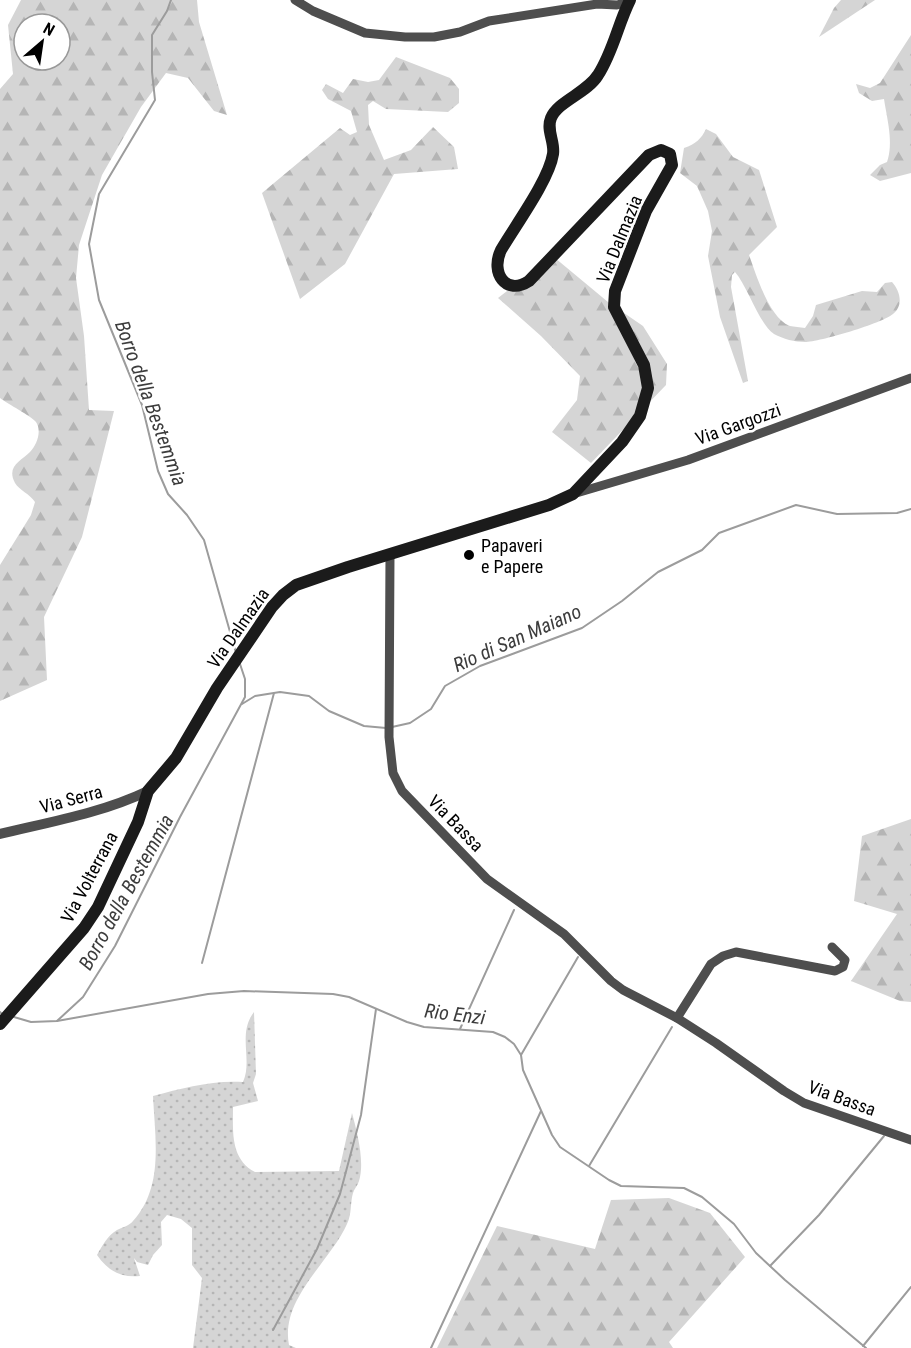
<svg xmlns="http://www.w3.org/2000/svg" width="911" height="1348" viewBox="0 0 911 1348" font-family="'Roboto Condensed',sans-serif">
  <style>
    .grass { fill: url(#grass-dots) }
    .forest { fill: url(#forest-firs); fill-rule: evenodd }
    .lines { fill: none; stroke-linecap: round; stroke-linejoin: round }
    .stream { stroke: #9c9c9c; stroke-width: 2 }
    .minor { stroke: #4e4e4e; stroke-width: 9 }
    .tertiary { stroke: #4e4e4e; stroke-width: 10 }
    .secondary { stroke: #1b1b1b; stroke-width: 12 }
    .poi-dot { fill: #000; stroke: #fff; stroke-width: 2 }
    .labels { text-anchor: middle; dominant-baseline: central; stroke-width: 5; stroke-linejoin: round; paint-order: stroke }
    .street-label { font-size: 18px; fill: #000; stroke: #fff }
    .poi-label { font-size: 18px; fill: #000; stroke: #fff; text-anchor: start }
    .water-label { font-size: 20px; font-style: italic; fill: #3d3d3d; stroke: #fff }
  </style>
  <defs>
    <pattern id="grass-dots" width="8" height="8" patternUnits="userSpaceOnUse" patternTransform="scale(1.5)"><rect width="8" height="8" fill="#d5d5d5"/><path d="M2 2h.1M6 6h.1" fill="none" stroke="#b5b5b5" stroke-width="1.8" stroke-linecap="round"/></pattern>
    <pattern id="forest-firs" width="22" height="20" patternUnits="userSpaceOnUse" patternTransform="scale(1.5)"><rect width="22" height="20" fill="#d5d5d5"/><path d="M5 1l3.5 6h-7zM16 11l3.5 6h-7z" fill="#b5b5b5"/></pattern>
  </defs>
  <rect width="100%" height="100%" fill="#fff"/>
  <!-- grass -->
  <path class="grass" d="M254 1012 256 1074 253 1083 258 1101 233 1107C233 1131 230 1159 255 1172L339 1171 352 1113C357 1132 365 1161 359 1181 358 1185 354 1189 353 1193 350 1203 352 1214 347 1224 330 1262 280 1299 289 1345L296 1348H193L202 1278 192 1265V1228L181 1219 167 1215 161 1222 162 1245 153 1255 148 1265 137 1262 134 1258 140 1276C121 1278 108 1271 97 1255 102 1246 108 1235 117 1230 123 1227 129 1226 133 1221 164 1187 155 1139 153 1096 182 1088 213 1080 243 1082 253 1060 237 1034 254 1012Z"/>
  <!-- forest -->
  <g class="forest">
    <path d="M21 0H197L199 22 227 115 214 111 188 78 166 73 141 107 102 175 79 245 76 278 84 336 89 410 114 411 82 537 44 617 47 680 0 701V565L31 515 35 502C30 494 19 490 15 483 6 466 21 461 30 452 37 445 42 431 36 422 31 416 8 404 0 398V89L13 74 8 25ZM24 24H60V60H24Z"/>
    <polygon points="841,0 875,0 819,37 834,8"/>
    <path d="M911 35V173L880 181 870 175 880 165 887 162C894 143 887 119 884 99L872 101 859 93 856 84 870 88 880 83Z"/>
    <polygon points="396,57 450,78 459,89 459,103 448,112 386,109 373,101 368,105 369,125 384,160 411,150 433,127 454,147 458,169 394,174 345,264 300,299 262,193 340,128 350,135 357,132 351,111 328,99 322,90 326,84 343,93 353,79 368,82 379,80"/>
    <path d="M706 129 716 134 733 157 759 170 777 227 749 255C756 274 769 318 790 326 794 327 800 327 805 328L813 316 816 305 862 291 877 292 885 283 892 282C900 291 904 305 893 314 883 323 819 342 805 342 795 342 783 339 774 334 759 324 748 287 735 272L732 275 731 287 748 381 743 383 720 317 708 256 712 231 708 211 697 186 680 173 684 148C696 144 701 139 706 129Z"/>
    <polygon points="549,253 608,302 643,326 667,364 666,385 591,463 552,432 577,400 580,376 541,336 498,298 525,277"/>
    <polygon points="911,819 911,1002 900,1001 851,981 897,914 854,901 862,836"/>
    <polygon points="669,1198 710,1213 745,1257 669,1342 673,1348 437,1348 497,1226 595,1249 611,1200"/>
  </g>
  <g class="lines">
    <!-- stream -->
    <g class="stream">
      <polyline points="171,0 167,11 152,35 152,72 155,100 99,194 89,244 99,300 142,405 158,471 168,494 187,515 204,540 236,653"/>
      <polyline points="242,704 255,696 280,692 309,696 329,711 364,726 386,728"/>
      <polyline points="392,727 410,723 431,709 445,686 480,666 582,628 622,601 658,572 702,550 719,533 796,505 837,514 897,513 911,509"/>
      <polyline points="202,963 274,693"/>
      <polyline points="0,1012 1,1013"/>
      <polyline points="14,1017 31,1022 57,1021 208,994 244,991 333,994 349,997 407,1022 424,1027 493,1032 505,1037 514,1044 521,1055 523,1070 552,1135 560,1147 609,1180 621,1186 684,1188 702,1197 734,1224 756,1253 785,1280 866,1348"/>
      <polyline points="57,1021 83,997 115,946 180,817 245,697 245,679 240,664"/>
      <polyline points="460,1029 514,910"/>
      <polyline points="521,1055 578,957"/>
      <polyline points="589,1166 672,1027"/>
      <polyline points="770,1266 819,1215 884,1136"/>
      <polyline points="273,1330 317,1249 340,1194 361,1115 376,1009"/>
      <polyline points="863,1346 911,1287"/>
      <polyline points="431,1348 541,1111"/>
    </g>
    <!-- minor -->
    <g class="minor">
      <polyline points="295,0 313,11 365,33 405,37 434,37 460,32 489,21 597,4 617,5 629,2"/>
      <polyline points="573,494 688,460 911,378"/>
      <polyline points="390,555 389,737 393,773 402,791 487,879 564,934 611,981 623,990 677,1018 716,1043 784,1091 804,1103 911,1140"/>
      <polyline points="677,1018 711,964 723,956 736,952 835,971 843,967 845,960 832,947"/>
    </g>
    <!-- tertiary -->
    <path class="tertiary" d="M0 834C50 822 102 813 148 791"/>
    <!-- secondary -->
    <path class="secondary" d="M0 1024 84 928 98 907 138 822 148 791 176 758 217 688 272 607 283 595 296 585 348 567 549 505 573 494 622 442 640 416 648 388 644 365 614 307 615 291 646 211 672 165 670 154 661 150 649 155 529 281C506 296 490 273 501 250 515 226 549 180 553 154 555 142 546 130 551 118 558 101 587 93 598 75 613 52 618 24 630 0"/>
  </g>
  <!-- markers -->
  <circle class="poi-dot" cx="469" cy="555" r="6"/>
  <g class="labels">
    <!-- street labels -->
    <g class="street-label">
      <text transform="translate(619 239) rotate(-68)">Via Dalmazia</text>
      <text transform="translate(738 424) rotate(-20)">Via Gargozzi</text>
      <text transform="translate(238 628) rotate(-55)">Via Dalmazia</text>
      <text transform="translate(71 799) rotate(-15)">Via Serra</text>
      <text transform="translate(456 823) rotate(46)">Via Bassa</text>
      <text transform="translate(89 877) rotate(-62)">Via Volterrana</text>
      <text transform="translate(842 1098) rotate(20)">Via Bassa</text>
    </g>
    <!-- poi labels -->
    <g class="poi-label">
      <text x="481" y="545">Papaveri<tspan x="481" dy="21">e Papere</tspan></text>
    </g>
    <!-- water labels -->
    <g class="water-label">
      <text transform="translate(151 403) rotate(70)">Borro della Bestemmia</text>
      <text transform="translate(517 638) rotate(-24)">Rio di San Maiano</text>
      <text transform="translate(126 892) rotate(-61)">Borro della Bestemmia</text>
      <text transform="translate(455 1014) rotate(7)">Rio Enzi</text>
    </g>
  </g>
  <!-- north arrow -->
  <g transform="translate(42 42) rotate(29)"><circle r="28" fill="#ffffff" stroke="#999999" stroke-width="1.5"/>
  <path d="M0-4.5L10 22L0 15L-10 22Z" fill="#000000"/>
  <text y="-9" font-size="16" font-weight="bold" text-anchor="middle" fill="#000000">N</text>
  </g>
</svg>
